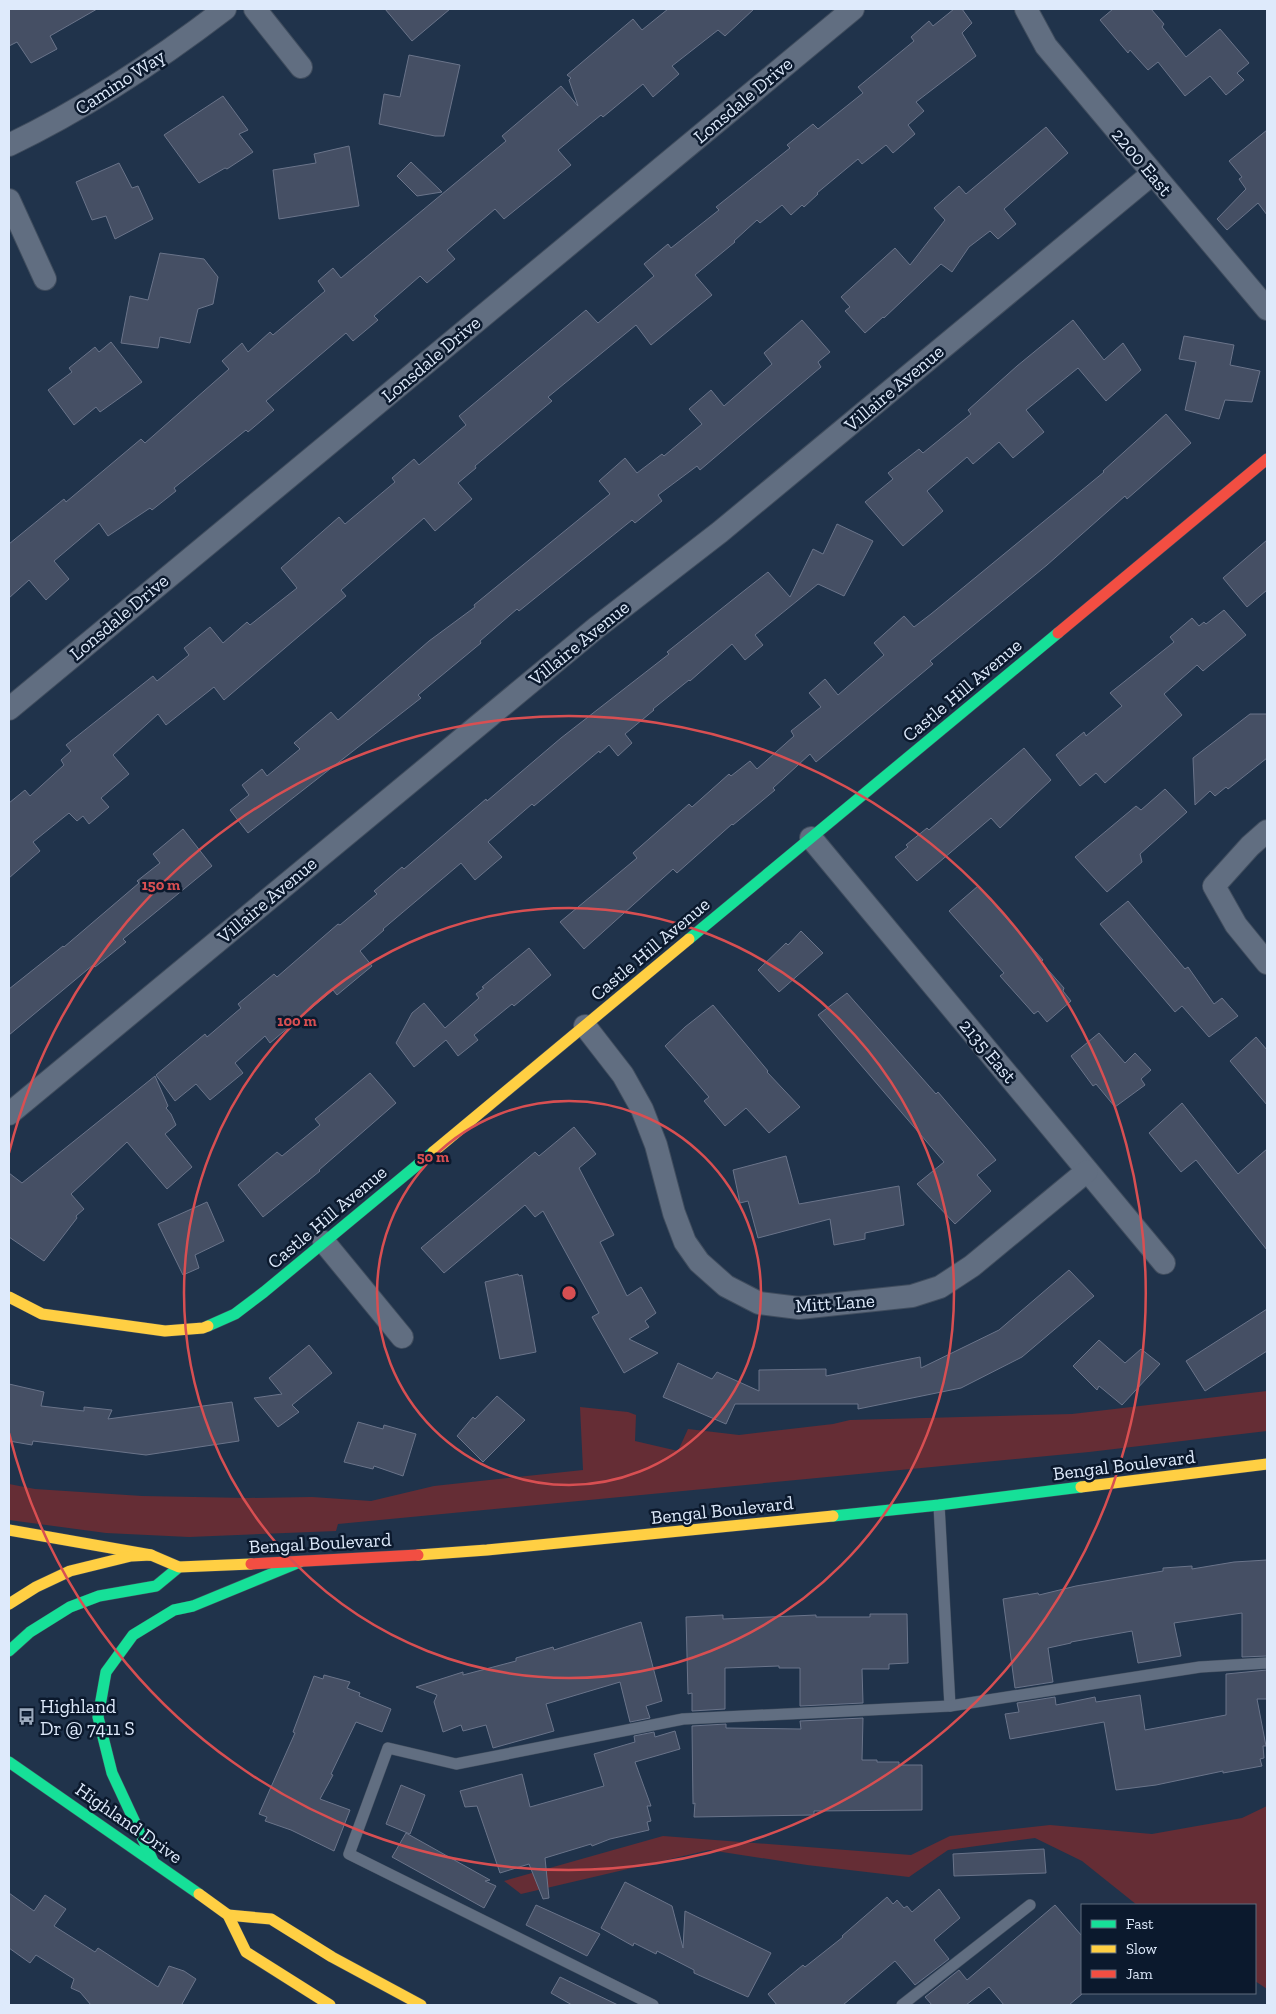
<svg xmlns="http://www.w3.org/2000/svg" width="1276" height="2014" viewBox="0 0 1276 2014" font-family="'Zilla Slab',serif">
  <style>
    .green { fill: #652d35 }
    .building { fill: #454f64; stroke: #6a748a }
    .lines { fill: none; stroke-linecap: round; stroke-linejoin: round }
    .lane-casing { stroke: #404d5e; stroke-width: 12 }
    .street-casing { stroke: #404d5e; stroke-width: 24 }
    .fast-casing { stroke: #404d5e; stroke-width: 12 }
    .slow-casing { stroke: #404d5e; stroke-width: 12 }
    .jam-casing { stroke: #404d5e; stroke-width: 12 }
    .lane { stroke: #616e81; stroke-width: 11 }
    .street { stroke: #616e81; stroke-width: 22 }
    .fast { stroke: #16e098; stroke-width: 11 }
    .slow { stroke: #ffcf43; stroke-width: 11 }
    .jam { stroke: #f24e42; stroke-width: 11 }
    .ring { fill: none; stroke: #d84f52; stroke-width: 2.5 }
    .labels { text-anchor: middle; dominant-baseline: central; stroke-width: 5; stroke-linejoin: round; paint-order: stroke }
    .street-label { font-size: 19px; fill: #deeafb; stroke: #0b192d }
    .poi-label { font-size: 19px; fill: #deeafb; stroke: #0b192d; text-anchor: start }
    .centre { fill: #d84f52; stroke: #0b192d; stroke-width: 2.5 }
    .ring-label { font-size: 15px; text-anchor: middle; font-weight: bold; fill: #d84f52; stroke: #0b192d; stroke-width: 5; stroke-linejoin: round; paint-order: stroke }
  </style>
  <rect width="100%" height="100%" fill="#20334b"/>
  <!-- green -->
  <g class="green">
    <polygon points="1267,1391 1267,1431 1089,1452 338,1524 336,1531 189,1537 106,1533 9,1520 9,1484 35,1489 142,1496 247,1498 312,1497 371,1501 434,1486 583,1470 580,1407 628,1412 636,1415 635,1441 678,1451 688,1429 739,1435 833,1424 850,1420 1072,1414"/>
    <polygon points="1267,1806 1267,1989 1255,1981 1255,1905 1137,1905 1082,1861 1035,1838 948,1850 909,1877 807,1865 709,1850 521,1894 504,1881 663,1836 911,1855 950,1836 1050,1825 1152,1834 1242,1818"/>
  </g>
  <!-- building -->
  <g class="building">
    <polygon points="9,9 97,9 50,36 57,49 31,63 17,42 9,46"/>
    <polygon points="385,9 450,9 412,41"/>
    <polygon points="668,9 754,9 725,36 718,30 672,66 679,74 653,97 643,84 603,117 601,115 558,150 571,165 504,219 495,209 447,250 455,259 427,283 420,276 374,316 378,320 353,341 346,333 266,401 274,410 248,432 246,430 174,488 176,491 152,510 150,508 108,536 99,523 54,561 69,579 46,600 29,580 9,598 9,544 64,499 66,502 141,439 145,443 229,369 222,361 242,343 248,352 270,332 273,335 325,291 318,281 333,268 341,278 506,141 502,136 561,86 578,106 569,80 571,78 567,75 633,19 642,30"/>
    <polygon points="954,9 962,9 972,23 962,33 976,56 916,102 924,111 908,125 915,134 893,153 886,145 862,164 858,159 817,193 818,194 804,207 802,205 791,215 782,205 760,223 757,220 734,241 735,242 695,275 712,295 651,345 636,325 548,397 552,401 475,466 476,468 458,483 472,499 435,531 424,518 341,590 346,596 224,700 214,687 166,725 158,714 113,755 129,774 101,798 109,807 89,824 83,816 77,821 69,813 33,842 40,851 9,878 9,803 25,790 30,796 64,765 61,760 71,751 66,745 153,676 157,681 189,655 184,648 210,627 223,643 247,622 250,625 297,588 281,568 339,517 345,524 395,482 392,478 414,459 419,465 466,425 459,416 586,310 598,323 654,276 644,264 668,244 671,248 719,210 716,207 790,148 787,145 813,124 818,129 863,93 858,87 914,41 911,37 929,21 933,26"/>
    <polygon points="1113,9 1151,9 1164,24 1162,27 1186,57 1220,29 1249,63 1237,73 1244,80 1226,95 1210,76 1185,96 1158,62 1148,70 1130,50 1128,53 1100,20"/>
    <polygon points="409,55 460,65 444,136 435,136 379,124 384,94 400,97"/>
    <polygon points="223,96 248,130 239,134 253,152 227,169 225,168 199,183 164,135"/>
    <polygon points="1046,127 1068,153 1004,209 1016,224 998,239 990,231 969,247 952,272 941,264 884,318 883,317 865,333 845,311 850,307 841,297 895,248 910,265 945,220 934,208 959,186 966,194"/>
    <polygon points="1267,130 1267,215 1258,203 1227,230 1217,219 1246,189 1239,179 1242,177 1229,161"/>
    <polygon points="349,146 359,206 279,219 273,170 316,163 314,154"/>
    <polygon points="411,162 442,192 417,196 397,176"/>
    <polygon points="119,163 132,188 138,186 153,219 115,239 106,216 92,220 76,182"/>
    <polygon points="160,253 204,259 218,277 213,304 198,309 190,343 160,337 158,348 121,343 130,296 148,300"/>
    <polygon points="802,320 830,352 818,362 821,367 700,470 697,466 658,495 662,501 635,523 632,520 519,611 517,609 480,641 481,643 418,695 421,698 248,833 230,810 249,795 242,785 262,769 267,776 300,749 294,743 331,712 338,720 429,641 475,607 474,605 610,494 599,481 625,458 637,473 662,454 664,456 702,424 689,409 711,390 724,406 772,364 764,353"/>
    <polygon points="1073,320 1104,360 1123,343 1141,370 1106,401 1078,368 1026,410 1044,432 1013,458 999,442 973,464 967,457 927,491 943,511 903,546 865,502 893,479 888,473 919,449 923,453 971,414 968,410 1017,366"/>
    <polygon points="1184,336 1234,345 1230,365 1260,371 1252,402 1225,400 1219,419 1185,410 1196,362 1179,359"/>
    <polygon points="111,342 142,382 100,412 96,407 74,425 48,390 72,372 69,368 95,347 99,352"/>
    <polygon points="1166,414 1191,443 1127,499 1125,496 1047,565 930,661 933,664 816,762 810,754 773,788 775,790 733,825 732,824 677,873 673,869 584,949 560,922 637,858 633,853 689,804 692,807 729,774 731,776 750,761 757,769 794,736 791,731 821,707 809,693 825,679 838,695 884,655 874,643 904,616 914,627 931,614 1104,472 1103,471"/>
    <polygon points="837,524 873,541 844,596 818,584 755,635 763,645 745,660 732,644 690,681 689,680 653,709 654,710 625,734 632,743 618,756 609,745 600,753 599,751 534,806 532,804 488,842 502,857 475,880 461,863 383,929 384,930 360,951 372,966 337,995 333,990 270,1043 265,1036 235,1063 243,1073 210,1100 196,1084 175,1101 156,1075 205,1034 207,1037 241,1008 238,1004 274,974 277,977 338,924 340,925 377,894 374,891 402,867 404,869 486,799 487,801 561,738 669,654 667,652 745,590 768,572 790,597 813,549 823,554"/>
    <polygon points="1267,540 1267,590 1247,607 1223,578"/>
    <polygon points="1224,610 1246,635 1203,671 1197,665 1164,694 1182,715 1105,783 1096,773 1080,786 1056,755 1084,732 1086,736 1122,706 1110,693 1174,642 1170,637 1192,618 1199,626 1204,622 1206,624"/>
    <polygon points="1250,714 1267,714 1267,758 1228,789 1226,787 1215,796 1210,791 1195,805 1193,758"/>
    <polygon points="1024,748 1051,780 1000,828 991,818 917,881 895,857 908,847 906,845 927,828 929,830"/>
    <polygon points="1165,789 1187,812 1140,854 1142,862 1107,892 1075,857 1136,806 1141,810"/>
    <polygon points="183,829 212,866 123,939 126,942 95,967 93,965 9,1035 9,989 63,946 64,947 139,883 137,881 160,863 153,854"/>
    <polygon points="978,886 1043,960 1041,962 1064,988 1063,991 1071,1001 1047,1022 1038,1011 1034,1014 1000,976 1004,973 949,911"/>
    <polygon points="1128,901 1185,969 1188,967 1214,1004 1222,998 1238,1016 1209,1037 1182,1006 1175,1012 1100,924"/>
    <polygon points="801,931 823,953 779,992 758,970 786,943 788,945"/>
    <polygon points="529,948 551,975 514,1006 512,1004 474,1035 478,1040 458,1056 446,1040 414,1067 396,1043 412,1013 424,1003 445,1028 479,998 476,994 484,988 482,987"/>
    <polygon points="847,993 936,1094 938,1092 996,1160 977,1175 991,1191 955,1224 917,1184 944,1162 818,1015"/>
    <polygon points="713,1005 768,1071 767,1072 800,1107 769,1133 746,1108 725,1126 704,1101 709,1097 665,1046 685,1027"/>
    <polygon points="1099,1033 1125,1063 1135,1053 1151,1070 1141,1079 1145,1085 1115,1107 1096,1084 1093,1086 1071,1056"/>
    <polygon points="1256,1037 1267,1050 1267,1105 1230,1061"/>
    <polygon points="370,1073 396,1103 319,1170 320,1171 263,1217 238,1185 277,1152 282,1156 320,1125 315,1119"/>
    <polygon points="155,1076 168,1106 166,1108 171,1114 176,1125 165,1134 192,1167 167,1189 127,1142 71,1194 84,1209 76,1216 77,1218 44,1261 9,1237 9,1173 22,1183"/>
    <polygon points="1182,1103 1238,1174 1267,1149 1267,1250 1196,1160 1181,1172 1149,1133"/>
    <polygon points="574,1127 596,1154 579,1168 614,1235 600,1242 627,1296 641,1287 656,1313 645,1321 649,1327 629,1339 658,1353 624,1373 592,1317 599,1313 543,1211 535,1217 525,1205 444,1273 421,1248 535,1152 539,1156"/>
    <polygon points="786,1156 799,1204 899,1186 904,1225 865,1233 865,1239 834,1245 830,1219 758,1238 748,1201 740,1203 733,1170"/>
    <polygon points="207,1202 224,1241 195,1255 199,1268 183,1275 158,1224"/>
    <polygon points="1069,1270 1094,1296 1022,1357 961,1388 858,1409 858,1404 735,1404 726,1424 663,1397 678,1363 712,1379 717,1372 759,1391 759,1370 826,1369 826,1376 920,1357 921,1368 999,1330"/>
    <polygon points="518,1274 519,1276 522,1275 536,1352 500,1359 485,1282"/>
    <polygon points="1267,1309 1267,1351 1205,1391 1186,1361"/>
    <polygon points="1099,1340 1125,1363 1141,1349 1160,1364 1122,1405 1099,1386 1097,1390 1073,1366"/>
    <polygon points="309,1345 332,1373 292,1405 299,1412 278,1427 254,1398 282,1394 269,1378"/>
    <polygon points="9,1384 44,1392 41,1406 84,1411 84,1407 112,1410 108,1419 232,1402 239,1441 146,1455 33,1441 32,1445 9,1441"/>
    <polygon points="497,1396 525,1420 483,1462 457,1436 473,1417 475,1419"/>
    <polygon points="358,1422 383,1429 384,1425 416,1434 403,1476 374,1466 373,1469 344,1462"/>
    <polygon points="1267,1560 1267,1656 1242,1657 1242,1613 1174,1623 1181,1656 1138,1663 1132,1631 1071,1642 1071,1643 1048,1648 1053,1682 1015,1688 1003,1599 1038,1593 1039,1595 1076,1586 1163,1571 1163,1568 1192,1566 1192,1569 1234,1562"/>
    <polygon points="870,1614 907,1614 908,1663 889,1664 889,1669 862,1669 863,1703 800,1706 800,1668 779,1668 779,1666 725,1668 725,1709 692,1711 692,1693 688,1694 686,1617 723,1615 723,1619 816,1615 816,1617 870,1617"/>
    <polygon points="641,1622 662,1701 646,1706 650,1718 630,1722 620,1682 546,1704 554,1731 493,1748 486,1725 463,1731 461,1725 443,1732 434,1702 437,1695 416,1687 463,1672 463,1675 516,1661 516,1658 553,1647 554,1650"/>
    <polygon points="1267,1670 1267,1699 1257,1699 1266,1746 1263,1746 1264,1758 1260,1759 1262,1766 1223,1773 1223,1771 1156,1785 1116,1790 1104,1722 1010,1739 1005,1714 1019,1712 1017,1703 1055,1697 1056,1705 1095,1697 1096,1702 1140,1695 1145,1730 1226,1715 1226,1674"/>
    <polygon points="324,1675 350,1682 347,1688 360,1693 359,1696 391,1709 382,1732 356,1722 331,1774 333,1775 320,1799 350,1810 334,1851 291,1830 265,1821 267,1817 259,1814 295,1733 293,1732 314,1676 323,1679"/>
    <polygon points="863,1718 862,1760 877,1760 877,1762 899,1762 899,1765 922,1765 922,1810 814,1811 814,1815 694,1817 695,1803 693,1804 692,1726 726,1724 726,1728 801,1729 800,1721"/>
    <polygon points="675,1731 680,1749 635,1762 651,1806 647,1806 651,1821 647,1822 649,1830 610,1839 592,1846 591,1844 545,1858 549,1898 543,1899 529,1864 500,1873 477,1806 465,1807 460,1791 522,1774 530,1807 604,1786 594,1754 635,1742 634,1736 654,1732 655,1737"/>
    <polygon points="401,1785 425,1795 410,1834 386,1824"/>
    <polygon points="406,1833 490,1880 485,1881 496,1886 484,1908 392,1857"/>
    <polygon points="1044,1849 1046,1873 954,1876 953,1854"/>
    <polygon points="625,1882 672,1906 683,1948 685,1911 771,1953 748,1997 694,1973 694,1970 657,1951 656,1954 634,1943 633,1946 601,1928"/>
    <polygon points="939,1889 960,1918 934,1940 949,1959 915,1985 895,1961 843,2005 777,2005 768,1994 803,1965 805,1967 843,1937 842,1936 887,1897 893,1904 897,1900 904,1908 907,1906 912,1912"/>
    <polygon points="9,1893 34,1911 45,1895 66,1909 54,1926 95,1952 98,1948 158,1987 169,1966 184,1971 196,1979 182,2004 184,2005 91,2005 80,1992 71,1988 74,1979 36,1955 30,1963 9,1948"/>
    <polygon points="536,1905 600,1934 587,1956 526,1925"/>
    <polygon points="1055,1905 1082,1936 1082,1994 1069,2005 1004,2005 989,1987 966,2005 932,2005 925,1997 959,1970 967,1980"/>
    <polygon points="560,1977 618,2005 572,2005 551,1993"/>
  </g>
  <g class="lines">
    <defs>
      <g id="lane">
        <polyline points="939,1505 950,1706"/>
        <polyline points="653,2005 349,1854 388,1748 456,1764 683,1719 950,1706 1200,1667 1267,1663"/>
        <polyline points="902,2005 1030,1905"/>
      </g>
      <g id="street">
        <polyline points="255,9 301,67"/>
        <polyline points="1026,9 1046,46 1267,309"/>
        <path d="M9 145C86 108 157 61 225 9"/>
        <polyline points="9,200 45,279"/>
        <polyline points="9,709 853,9"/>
        <polyline points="1267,831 1250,846 1214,886 1236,925 1267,963"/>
        <polyline points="811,838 1164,1263"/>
        <polyline points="585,1026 623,1075 642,1109 656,1145 674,1213 685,1242 699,1262 726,1286 759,1303 799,1308 912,1296 940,1287 972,1266 1087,1171"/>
        <polyline points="9,1114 596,628 720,532 1152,174"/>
        <polyline points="324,1242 402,1337"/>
      </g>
      <g id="fast">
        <polyline points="689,939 1058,633"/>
        <polyline points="208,1326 235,1314 264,1292 433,1152"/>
        <polyline points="833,1516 939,1505 1081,1487"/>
        <polyline points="9,1651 30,1632 70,1607 99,1596 156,1586 179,1567"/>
        <polyline points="9,1762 199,1894"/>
        <polyline points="153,1861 112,1773 98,1717 106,1672 133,1635 174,1610 193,1606 300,1562"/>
      </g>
      <g id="slow">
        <polyline points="433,1152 689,939"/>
        <polyline points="9,1297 42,1314 165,1331 203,1328 208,1326"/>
        <polyline points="1081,1487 1267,1464"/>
        <polyline points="9,1530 151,1555"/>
        <polyline points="418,1555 487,1550 833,1516"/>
        <polyline points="9,1604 36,1587 70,1571 131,1556 151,1555 179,1567 251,1564"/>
        <polyline points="199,1894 228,1915 246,1952 330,2005"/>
        <polyline points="228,1915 271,1919 332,1957 421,2005"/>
      </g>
      <g id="jam">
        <polyline points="1058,633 1267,459"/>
        <polyline points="251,1564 418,1555"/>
      </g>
    </defs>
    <!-- lane casing -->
    <use href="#lane" class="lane-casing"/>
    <!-- street casing -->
    <use href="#street" class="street-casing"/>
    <!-- fast casing -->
    <use href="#fast" class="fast-casing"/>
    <!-- slow casing -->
    <use href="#slow" class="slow-casing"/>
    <!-- jam casing -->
    <use href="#jam" class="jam-casing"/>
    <!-- lane -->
    <use href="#lane" class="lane"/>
    <!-- street -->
    <use href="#street" class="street"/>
    <!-- fast -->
    <use href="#fast" class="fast"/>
    <!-- slow -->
    <use href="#slow" class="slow"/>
    <!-- jam -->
    <use href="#jam" class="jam"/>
  </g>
  <!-- distance rings -->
  <g class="ring">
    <circle cx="569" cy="1293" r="192"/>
    <circle cx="569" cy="1293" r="385"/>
    <path d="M9 1153A577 577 0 1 1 9 1433"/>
  </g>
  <!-- icons -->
  <defs>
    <symbol id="bus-bare" viewBox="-9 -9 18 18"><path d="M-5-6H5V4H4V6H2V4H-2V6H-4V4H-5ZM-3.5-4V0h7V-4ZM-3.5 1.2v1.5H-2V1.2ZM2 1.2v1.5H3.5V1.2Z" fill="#9caabd" stroke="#0b192d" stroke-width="2.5" paint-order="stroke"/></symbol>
  </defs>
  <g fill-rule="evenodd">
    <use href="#bus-bare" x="14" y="1704" width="25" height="25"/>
  </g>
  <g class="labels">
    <!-- street labels -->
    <g class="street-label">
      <text transform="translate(120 82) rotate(-33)">Camino Way</text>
      <text transform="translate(743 100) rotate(-40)">Lonsdale Drive</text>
      <text transform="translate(1142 162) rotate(50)">2200 East</text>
      <text transform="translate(431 359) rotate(-40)">Lonsdale Drive</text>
      <text transform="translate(894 388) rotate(-40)">Villaire Avenue</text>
      <text transform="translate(119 617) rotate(-40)">Lonsdale Drive</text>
      <text transform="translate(579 643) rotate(-39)">Villaire Avenue</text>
      <text transform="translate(962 690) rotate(-40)">Castle Hill Avenue</text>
      <text transform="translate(267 900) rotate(-40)">Villaire Avenue</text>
      <text transform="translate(650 949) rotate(-40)">Castle Hill Avenue</text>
      <text transform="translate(988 1051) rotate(50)">2135 East</text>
      <text transform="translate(327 1217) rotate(-40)">Castle Hill Avenue</text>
      <text transform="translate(835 1303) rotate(-4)">Mitt Lane</text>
      <text transform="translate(1124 1465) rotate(-7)">Bengal Boulevard</text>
      <text transform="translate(722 1510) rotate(-6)">Bengal Boulevard</text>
      <text transform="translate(320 1543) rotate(-3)">Bengal Boulevard</text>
      <text transform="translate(129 1823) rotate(35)">Highland Drive</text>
    </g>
    <!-- poi labels -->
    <g class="poi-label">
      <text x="40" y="1706">Highland<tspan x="40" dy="22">Dr @ 7411 S</tspan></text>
    </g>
  </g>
  <circle cx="569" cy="1293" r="8" class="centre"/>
  <g class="ring-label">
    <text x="161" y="890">150 m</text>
    <text x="297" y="1026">100 m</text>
    <text x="433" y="1162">50 m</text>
  </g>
  <!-- border -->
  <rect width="1276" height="2014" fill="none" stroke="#deeafb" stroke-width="20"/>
  <!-- legend -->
  <rect x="1081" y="1904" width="175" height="90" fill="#0b192d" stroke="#5f6d7f"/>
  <rect x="1091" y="1920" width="25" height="8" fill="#16e098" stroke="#5f6d7f"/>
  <text x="1126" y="1929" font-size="15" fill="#deeafb">Fast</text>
  <rect x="1091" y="1945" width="25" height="8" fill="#ffcf43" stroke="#5f6d7f"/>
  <text x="1126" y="1954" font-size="15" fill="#deeafb">Slow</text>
  <rect x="1091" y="1970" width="25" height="8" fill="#f24e42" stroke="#5f6d7f"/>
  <text x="1126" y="1979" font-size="15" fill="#deeafb">Jam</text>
</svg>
